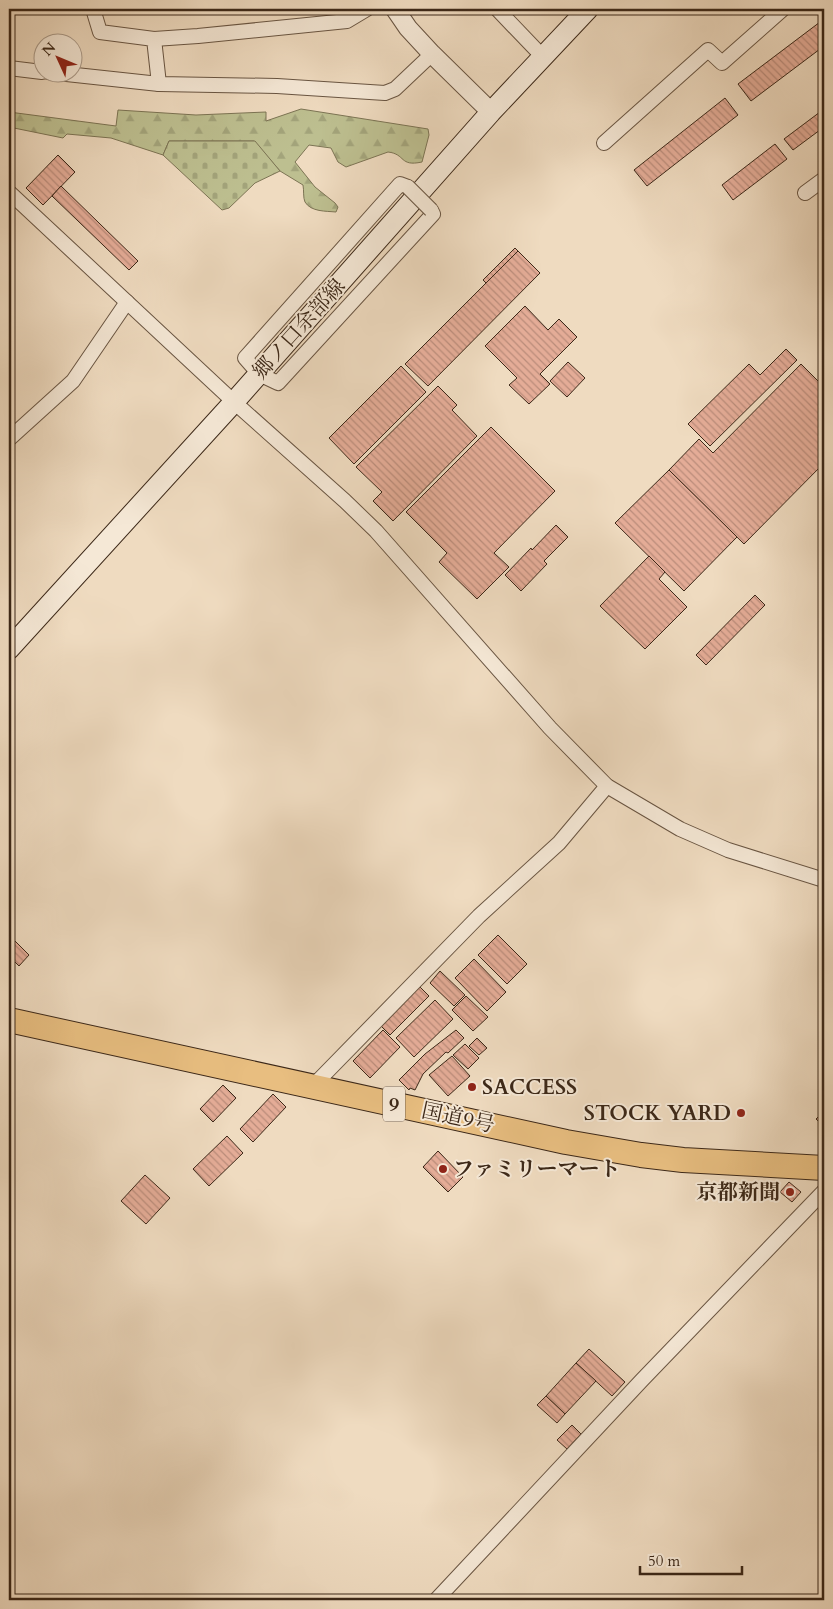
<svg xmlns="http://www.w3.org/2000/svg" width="833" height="1609" viewBox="0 0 833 1609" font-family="Cardo,'Noto Serif JP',serif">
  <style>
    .forest { fill: url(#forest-firs); stroke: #7c7454 }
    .cemetery { fill: url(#cemetery-stones); stroke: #7c7454 }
    .building { fill: url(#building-back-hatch); stroke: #3c2818 }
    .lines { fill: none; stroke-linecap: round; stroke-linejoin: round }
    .minor-casing { stroke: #695542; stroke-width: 16 }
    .tertiary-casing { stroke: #695542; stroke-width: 20 }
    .secondary-casing { stroke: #3c2818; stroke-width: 22 }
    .trunk-casing { stroke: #3c2818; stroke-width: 26 }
    .minor { stroke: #f5e8d6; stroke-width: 14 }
    .tertiary { stroke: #f5e8d6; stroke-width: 18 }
    .secondary { stroke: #f5e8d6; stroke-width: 20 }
    .trunk { stroke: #e8be80; stroke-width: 24 }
    .minor-bridge-casing { stroke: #695542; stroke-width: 16; stroke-linecap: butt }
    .minor-bridge { stroke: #f5e8d6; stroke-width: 14 }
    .poi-dot { fill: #8f2418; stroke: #f5e8d6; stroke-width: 2 }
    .labels { text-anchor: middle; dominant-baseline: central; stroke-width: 4; stroke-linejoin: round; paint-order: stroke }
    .shield { fill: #f5e8d6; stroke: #746251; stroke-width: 1 }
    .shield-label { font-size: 20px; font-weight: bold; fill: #3c2818 }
    .street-label { font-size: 21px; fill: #3c2818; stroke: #f5e8d6 }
    .poi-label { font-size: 21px; font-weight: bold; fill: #3c2818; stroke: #f5e8d6; text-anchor: start }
  </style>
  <defs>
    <pattern id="forest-firs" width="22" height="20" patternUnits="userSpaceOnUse" patternTransform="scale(1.25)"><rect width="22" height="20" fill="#bdbf90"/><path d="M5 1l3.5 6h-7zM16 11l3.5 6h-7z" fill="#a3a47b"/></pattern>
    <pattern id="cemetery-stones" width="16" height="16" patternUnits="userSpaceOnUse" patternTransform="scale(1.25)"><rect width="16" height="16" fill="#bdbf90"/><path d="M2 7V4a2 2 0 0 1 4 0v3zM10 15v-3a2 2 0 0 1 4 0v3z" fill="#a3a47b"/></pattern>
    <pattern id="building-back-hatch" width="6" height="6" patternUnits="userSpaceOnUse" patternTransform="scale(1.25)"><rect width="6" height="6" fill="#e4ac97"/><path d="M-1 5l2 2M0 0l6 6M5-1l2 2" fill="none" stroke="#ba8c7a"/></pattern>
  </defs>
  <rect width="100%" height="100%" fill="#efdbc0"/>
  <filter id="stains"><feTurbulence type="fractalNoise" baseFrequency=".004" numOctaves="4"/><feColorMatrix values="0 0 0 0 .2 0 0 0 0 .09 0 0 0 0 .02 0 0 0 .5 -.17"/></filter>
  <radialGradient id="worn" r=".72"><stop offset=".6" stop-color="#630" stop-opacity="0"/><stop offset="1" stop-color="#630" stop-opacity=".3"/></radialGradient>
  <!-- forest -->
  <path class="forest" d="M301 109 428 129 429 135 422 162C399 167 406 154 388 152L346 167 338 162 331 148 309 145 295 162 315 187 335 203 338 207 336 212C326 211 311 212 305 202 303 198 304 190 303 185L280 171 254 141H169L163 155 111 138 67 134 63 138 9 127V112L116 126 118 110 196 115 266 112V121Z"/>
  <!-- cemetery -->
  <polygon class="cemetery" points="169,141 255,141 280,171 255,183 229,208 222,210 163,155"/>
  <!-- building -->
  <g class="building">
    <polygon points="824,19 824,46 751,101 738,84"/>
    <polygon points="725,98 738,115 647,186 634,170"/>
    <polygon points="824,109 824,127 793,150 784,139"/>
    <polygon points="775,144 787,159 733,200 722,185"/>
    <polygon points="58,155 75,172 43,205 26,188"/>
    <polygon points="61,186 138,261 129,270 52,196"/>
    <polygon points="515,248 518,251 486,283 483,280"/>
    <polygon points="518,251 540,273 428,386 405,364"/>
    <polygon points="525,306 548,330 559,319 577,337 540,374 550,384 529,404 509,385 517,378 485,346"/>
    <polygon points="786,349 797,360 710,446 688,424 749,364 760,375"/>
    <polygon points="568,362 585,378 567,397 550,381"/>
    <polygon points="801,364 824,387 824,463 744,544 669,470 699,439 713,453"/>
    <polygon points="401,366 426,392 354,464 329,438"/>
    <polygon points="438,386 457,405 452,410 477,436 393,521 373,501 382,492 356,467"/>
    <polygon points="491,427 555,491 494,553 509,567 477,599 439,562 447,553 406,512"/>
    <polygon points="669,470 737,537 684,591 615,523"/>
    <polygon points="556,525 568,537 544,561 547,564 521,591 505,575 531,548 532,550"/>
    <polygon points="649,556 665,572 659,579 687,607 645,649 600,606"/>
    <polygon points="755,595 765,605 706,665 696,655"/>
    <polygon points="498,935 527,964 507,984 478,955"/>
    <polygon points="14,940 29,955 19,966 9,956 9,946"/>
    <polygon points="474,959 506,992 487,1011 455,978"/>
    <polygon points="440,971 465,995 454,1006 430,983"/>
    <polygon points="419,986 429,996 390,1035 380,1025"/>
    <polygon points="466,996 488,1017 473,1031 452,1010"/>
    <polygon points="435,1000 453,1019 414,1057 396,1038"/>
    <polygon points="383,1030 400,1047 370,1078 353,1061"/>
    <polygon points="456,1030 464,1038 448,1053 446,1052 423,1074 415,1090 410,1088 409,1090 399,1080 425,1054"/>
    <polygon points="477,1038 487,1048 479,1055 469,1046"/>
    <polygon points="465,1044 479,1058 468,1069 453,1055"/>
    <polygon points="452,1056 470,1076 448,1096 429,1075"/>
    <polygon points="223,1085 236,1098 213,1122 200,1109"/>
    <polygon points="273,1094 286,1107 253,1142 240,1129"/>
    <polygon points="824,1111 824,1127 816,1119"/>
    <polygon points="227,1136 243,1153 209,1186 193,1169"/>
    <polygon points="438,1151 463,1177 448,1192 423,1167"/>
    <polygon points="145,1175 170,1198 146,1224 121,1201"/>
    <polygon points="789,1182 801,1192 792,1202 780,1192"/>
    <polygon points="589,1349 625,1382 612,1396 576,1363"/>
    <polygon points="576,1363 596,1381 565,1414 546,1396"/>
    <polygon points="546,1396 565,1414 557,1423 537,1405"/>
    <polygon points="572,1425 581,1434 567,1449 557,1440"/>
  </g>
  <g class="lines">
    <defs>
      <g id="minor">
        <polyline points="93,9 100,32 154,39 159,84 277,86 385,93 395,89 432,54"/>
        <polyline points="497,9 543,57"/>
        <polyline points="154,39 198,36 347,21 367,9"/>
        <polyline points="9,68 42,72"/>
        <polyline points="48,72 159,84"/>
        <polyline points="604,143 708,50 722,63 783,9"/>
        <polyline points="408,187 400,184 245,358 259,374 278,383 433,214 431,210"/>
        <polyline points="9,192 234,402 345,501 376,531 550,728 607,786 680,829 728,850 824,880"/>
        <polyline points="805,193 824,179"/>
        <polyline points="9,439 73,381 127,302"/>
        <polyline points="313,1086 479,916 559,843 607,786"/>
        <polyline points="436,1600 642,1380 824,1191"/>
      </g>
      <polyline id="tertiary" points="395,9 408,28 432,54 491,112"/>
      <polyline id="secondary" points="9,649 234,402 491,112 588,9"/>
      <polyline id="trunk" points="9,1020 566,1142 641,1155 683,1160 824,1168"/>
    </defs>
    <!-- minor casing -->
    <use href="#minor" class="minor-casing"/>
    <!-- tertiary casing -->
    <use href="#tertiary" class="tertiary-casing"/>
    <!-- secondary casing -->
    <use href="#secondary" class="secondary-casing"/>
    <!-- trunk casing -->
    <use href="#trunk" class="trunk-casing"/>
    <!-- minor -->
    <use href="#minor" class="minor"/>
    <!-- tertiary -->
    <use href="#tertiary" class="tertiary"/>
    <!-- secondary -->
    <use href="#secondary" class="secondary"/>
    <!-- trunk -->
    <use href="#trunk" class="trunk"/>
    <defs>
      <polyline id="minor-bridge" points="408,187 431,210"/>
    </defs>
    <!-- minor-bridge casing -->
    <use href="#minor-bridge" class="minor-bridge-casing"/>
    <!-- minor-bridge -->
    <use href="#minor-bridge" class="minor-bridge"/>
  </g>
  <!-- markers -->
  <g class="poi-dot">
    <circle cx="472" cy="1087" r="5"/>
    <circle cx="741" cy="1113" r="5"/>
    <circle cx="443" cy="1169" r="5"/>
    <circle cx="790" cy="1192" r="5"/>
  </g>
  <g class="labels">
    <!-- shield labels -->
    <rect class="shield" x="383" y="1086.5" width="22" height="35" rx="4"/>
    <g class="shield-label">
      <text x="394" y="1104">9</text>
    </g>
    <!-- street labels -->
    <g class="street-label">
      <text transform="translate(299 329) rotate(-48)">郷ノ口余部線</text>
      <text transform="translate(458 1118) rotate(12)">国道9号</text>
    </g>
    <!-- poi labels -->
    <g class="poi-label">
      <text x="482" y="1087">SACCESS</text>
      <text x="731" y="1113" text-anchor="end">STOCK YARD</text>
      <text x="453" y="1169">ファミリーマート</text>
      <text x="780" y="1192" text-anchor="end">京都新聞</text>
    </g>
  </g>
  <!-- margin -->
  <rect width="833" height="1609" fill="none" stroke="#efdbc0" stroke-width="30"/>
  <rect x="10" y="10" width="813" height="1589" fill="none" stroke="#3c2818" stroke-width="2.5"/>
  <rect x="15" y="15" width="803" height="1579" fill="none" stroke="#3c2818"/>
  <!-- north arrow -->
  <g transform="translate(58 58) rotate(314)"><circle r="24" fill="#f5e8d6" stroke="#ab9b8a"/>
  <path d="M0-4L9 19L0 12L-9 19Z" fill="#8f2418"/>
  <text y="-8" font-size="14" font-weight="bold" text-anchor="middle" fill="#3c2818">N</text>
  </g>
  <!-- scale -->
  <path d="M640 1566v8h102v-8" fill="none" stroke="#3c2818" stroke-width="2.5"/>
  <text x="648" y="1566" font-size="15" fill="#3c2818" stroke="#f5e8d6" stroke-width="4" paint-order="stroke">50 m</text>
  <rect width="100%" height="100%" filter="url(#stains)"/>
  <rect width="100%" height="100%" fill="url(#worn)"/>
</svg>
